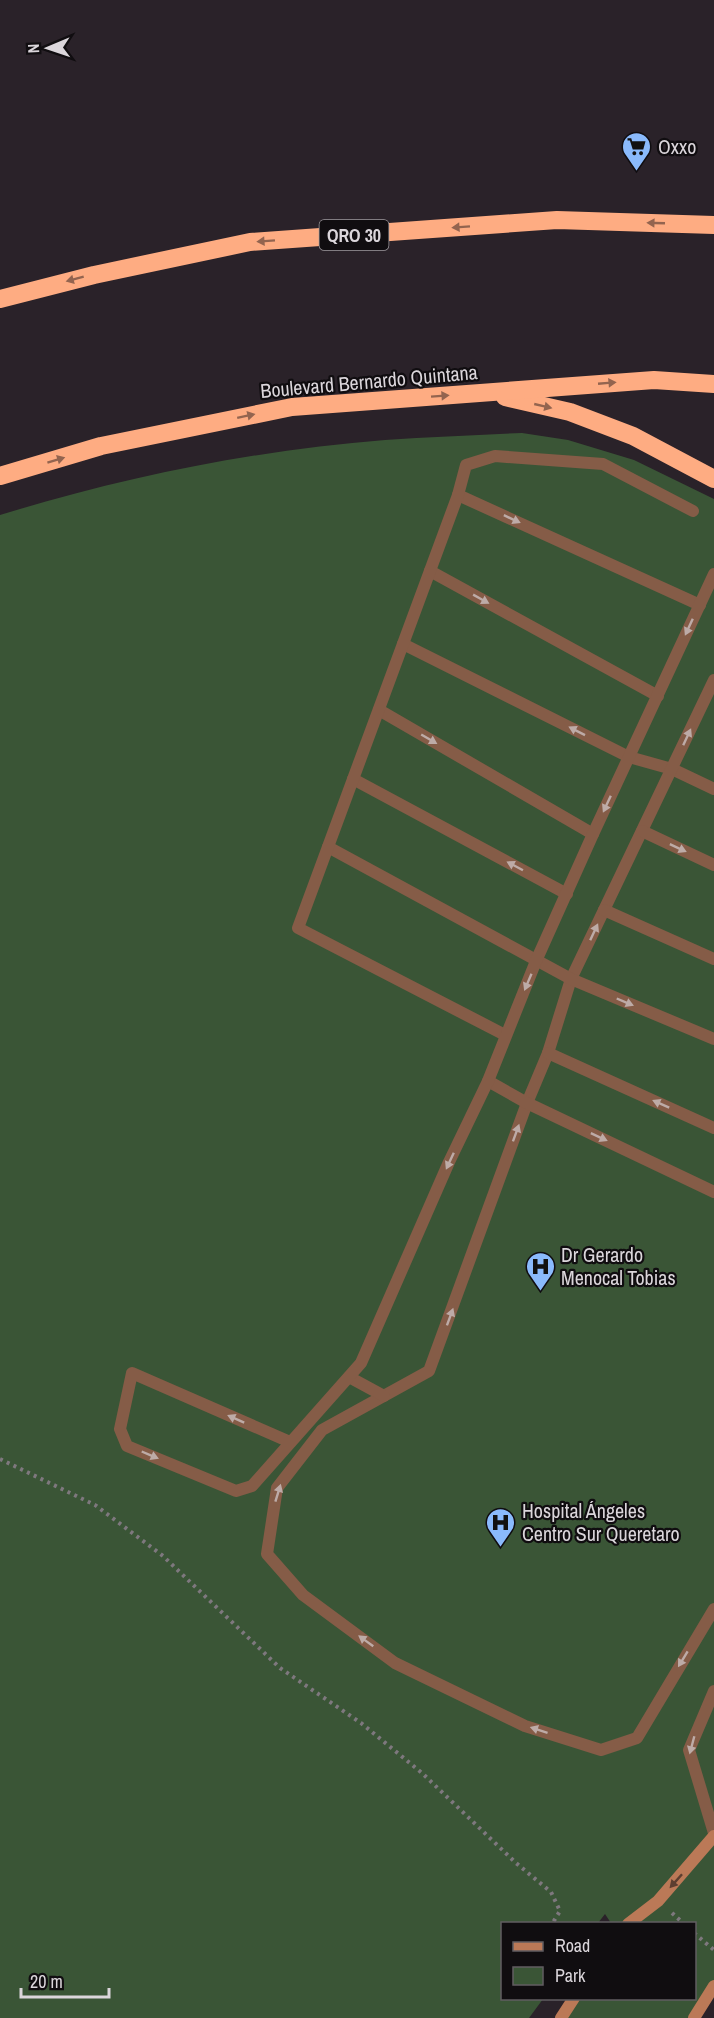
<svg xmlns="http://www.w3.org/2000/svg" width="714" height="2018" viewBox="0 0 714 2018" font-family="'Archivo Narrow',sans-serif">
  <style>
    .green { fill: #3a5536 }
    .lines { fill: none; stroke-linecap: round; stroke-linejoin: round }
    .path { stroke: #7e787e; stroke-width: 4; stroke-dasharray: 3 4.5; stroke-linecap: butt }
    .lane { stroke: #855c47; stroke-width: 12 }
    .secondary { stroke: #bb7957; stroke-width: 12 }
    .highway { stroke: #feac82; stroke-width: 18 }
    .oneway { fill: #93644f }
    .oneway2 { fill: #bdaba7 }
    .oneway3 { fill: #5d3e30 }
    .labels { text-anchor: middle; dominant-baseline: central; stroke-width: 4.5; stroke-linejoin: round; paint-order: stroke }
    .shield { fill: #100d10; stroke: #9e9a9e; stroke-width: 1.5 }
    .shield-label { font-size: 18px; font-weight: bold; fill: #dbd6db }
    .poi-label { font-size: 20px; fill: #dbd6db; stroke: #100d10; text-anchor: start }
    .street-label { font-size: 20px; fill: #dbd6db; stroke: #100d10 }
  </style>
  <rect width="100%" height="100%" fill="#2a2229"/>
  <!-- green -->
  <path class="green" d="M522 433 568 440 634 460 714 499V1986L694 2018H561L574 1999 694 1998V1924L611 1923 605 1914 598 1923 502 1924V1998L543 1999 529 2018H0V515C124 477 256 450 385 440 431 437 476 435 522 433Z"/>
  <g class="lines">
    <!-- path -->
    <g class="path">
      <polyline points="0,1459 95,1505 163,1556 280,1668 361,1723 422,1773 516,1863 551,1892 560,1911 552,1924"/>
      <polyline points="672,1913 684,1924"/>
      <polyline points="694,1933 714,1950"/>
    </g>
    <!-- lane -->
    <g class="lane">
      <polyline points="458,495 700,605"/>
      <polyline points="430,571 658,696"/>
      <polyline points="403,644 629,757 672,769 714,789"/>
      <polyline points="714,680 571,979 548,1053 527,1103 429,1371 322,1430 277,1488 267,1554 303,1595 395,1663 525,1726 601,1750 637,1738 714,1609"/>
      <polyline points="379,710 593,834"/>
      <polyline points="353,779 567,894"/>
      <polyline points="642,831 714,865"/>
      <polyline points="328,847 571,979 714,1039"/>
      <polyline points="604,910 714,959"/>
      <polyline points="505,1035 298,928 458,495 466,465 495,456 603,464 693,511"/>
      <polyline points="548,1053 714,1128"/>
      <polyline points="488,1081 527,1103 714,1192"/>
      <polyline points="349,1377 384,1396"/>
      <polyline points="290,1442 132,1373 120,1429 127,1446 236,1491 252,1486 361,1363 449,1162 488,1081 536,961 593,834 714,574"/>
      <polyline points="714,1691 689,1750 714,1833"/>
    </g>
    <!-- secondary -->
    <g class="secondary">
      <polyline points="628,1924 658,1901 714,1836"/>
      <polyline points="561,2018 574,1998"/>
      <polyline points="694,2018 714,1986"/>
    </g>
    <!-- highway -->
    <g class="highway">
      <polyline points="0,299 94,275 250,242 557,220 714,225"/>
      <polyline points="505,397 570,412 633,436 714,479"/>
      <polyline points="0,476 101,446 292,407 654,380 714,384"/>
    </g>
  </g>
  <!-- one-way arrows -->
  <defs><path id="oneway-solid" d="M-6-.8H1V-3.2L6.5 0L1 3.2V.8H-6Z" transform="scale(1.5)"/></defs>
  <g class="oneway">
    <use href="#oneway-solid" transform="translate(656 223) rotate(-178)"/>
    <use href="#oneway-solid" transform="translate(461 227) rotate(176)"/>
    <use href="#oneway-solid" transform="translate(266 241) rotate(176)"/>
    <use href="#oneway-solid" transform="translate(75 279) rotate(165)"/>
    <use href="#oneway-solid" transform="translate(607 383) rotate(-5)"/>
    <use href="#oneway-solid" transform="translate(440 396) rotate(-4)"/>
    <use href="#oneway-solid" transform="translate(543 406) rotate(13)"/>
    <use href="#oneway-solid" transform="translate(246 416) rotate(-12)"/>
    <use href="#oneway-solid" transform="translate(56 460) rotate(-17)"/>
  </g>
  <g class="oneway2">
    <use href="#oneway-solid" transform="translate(512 519) rotate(25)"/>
    <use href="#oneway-solid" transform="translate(481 599) rotate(29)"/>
    <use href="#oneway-solid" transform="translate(689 627) rotate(115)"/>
    <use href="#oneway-solid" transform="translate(577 731) rotate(-153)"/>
    <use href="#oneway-solid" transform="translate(687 737) rotate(-65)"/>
    <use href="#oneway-solid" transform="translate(429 739) rotate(30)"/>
    <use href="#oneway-solid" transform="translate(607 804) rotate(115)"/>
    <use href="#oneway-solid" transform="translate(678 848) rotate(25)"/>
    <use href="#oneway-solid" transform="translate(515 866) rotate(-152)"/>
    <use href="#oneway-solid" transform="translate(594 932) rotate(-65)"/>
    <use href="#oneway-solid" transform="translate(528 982) rotate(113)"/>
    <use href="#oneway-solid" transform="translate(625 1002) rotate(23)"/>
    <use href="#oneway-solid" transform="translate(661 1104) rotate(-156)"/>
    <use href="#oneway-solid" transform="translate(516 1133) rotate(-70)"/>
    <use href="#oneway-solid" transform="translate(599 1137) rotate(25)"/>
    <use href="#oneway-solid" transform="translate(450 1161) rotate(115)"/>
    <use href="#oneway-solid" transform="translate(450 1317) rotate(-70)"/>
    <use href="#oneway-solid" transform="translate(236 1419) rotate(-156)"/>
    <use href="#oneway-solid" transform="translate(150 1455) rotate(23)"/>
    <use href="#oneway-solid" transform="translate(278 1493) rotate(-73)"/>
    <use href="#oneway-solid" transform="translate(366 1641) rotate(-144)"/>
    <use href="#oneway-solid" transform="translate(683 1659) rotate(121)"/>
    <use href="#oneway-solid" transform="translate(539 1730) rotate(-162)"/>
    <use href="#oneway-solid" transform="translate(692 1745) rotate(105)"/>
  </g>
  <use class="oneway3" href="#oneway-solid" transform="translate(676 1881) rotate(132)"/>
  <!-- icons -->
  <defs>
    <symbol id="supermarket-pin" viewBox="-11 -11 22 30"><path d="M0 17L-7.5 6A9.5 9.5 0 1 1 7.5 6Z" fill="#8abafc" stroke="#100d10"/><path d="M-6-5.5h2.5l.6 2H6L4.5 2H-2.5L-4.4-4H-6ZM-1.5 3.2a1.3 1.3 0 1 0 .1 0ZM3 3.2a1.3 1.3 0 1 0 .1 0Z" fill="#111"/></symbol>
    <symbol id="hospital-pin" viewBox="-11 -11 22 30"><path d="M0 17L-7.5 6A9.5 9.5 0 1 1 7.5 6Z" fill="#8abafc" stroke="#100d10"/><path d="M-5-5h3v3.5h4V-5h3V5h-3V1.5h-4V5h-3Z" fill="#111"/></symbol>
  </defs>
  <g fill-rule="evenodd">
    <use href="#supermarket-pin" x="620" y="130" width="33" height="45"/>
    <use href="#hospital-pin" x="524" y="1250" width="33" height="45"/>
    <use href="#hospital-pin" x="484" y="1506" width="33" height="45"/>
  </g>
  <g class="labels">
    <!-- shield labels -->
    <rect class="shield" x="319.5" y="220" width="69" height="30" rx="4.5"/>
    <g class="shield-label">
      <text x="354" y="235">QRO 30</text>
    </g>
    <!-- poi labels -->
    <g class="poi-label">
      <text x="658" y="146">Oxxo</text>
      <text x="561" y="1254">Dr Gerardo<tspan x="561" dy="23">Menocal Tobias</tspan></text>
      <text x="522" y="1510">Hospital Ángeles<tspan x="522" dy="23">Centro Sur Queretaro</tspan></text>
    </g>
    <!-- street labels -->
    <g class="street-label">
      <text transform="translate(369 381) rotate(-5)">Boulevard Bernardo Quintana</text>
    </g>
  </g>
  <!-- legend -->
  <rect x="501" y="1922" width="195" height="78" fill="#100d10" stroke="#615d61" stroke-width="1.5"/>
  <rect x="513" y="1942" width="30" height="9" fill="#bb7957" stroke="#615d61" stroke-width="1.5"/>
  <text x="555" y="1952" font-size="18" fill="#dbd6db">Road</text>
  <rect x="513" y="1967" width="30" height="18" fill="#3a5536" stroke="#615d61" stroke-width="1.5"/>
  <text x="555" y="1982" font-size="18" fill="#dbd6db">Park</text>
  <!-- north arrow -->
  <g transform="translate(48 48) rotate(268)" stroke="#100d10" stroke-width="4.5" paint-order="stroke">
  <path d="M0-4.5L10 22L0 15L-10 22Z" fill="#dbd6db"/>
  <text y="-9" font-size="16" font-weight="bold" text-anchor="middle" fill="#dbd6db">N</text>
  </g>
  <!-- scale -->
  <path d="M21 1988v9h88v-9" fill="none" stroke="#dbd6db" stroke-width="3"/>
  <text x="30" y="1988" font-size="18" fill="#dbd6db" stroke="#100d10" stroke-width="4.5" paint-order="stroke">20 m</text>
</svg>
